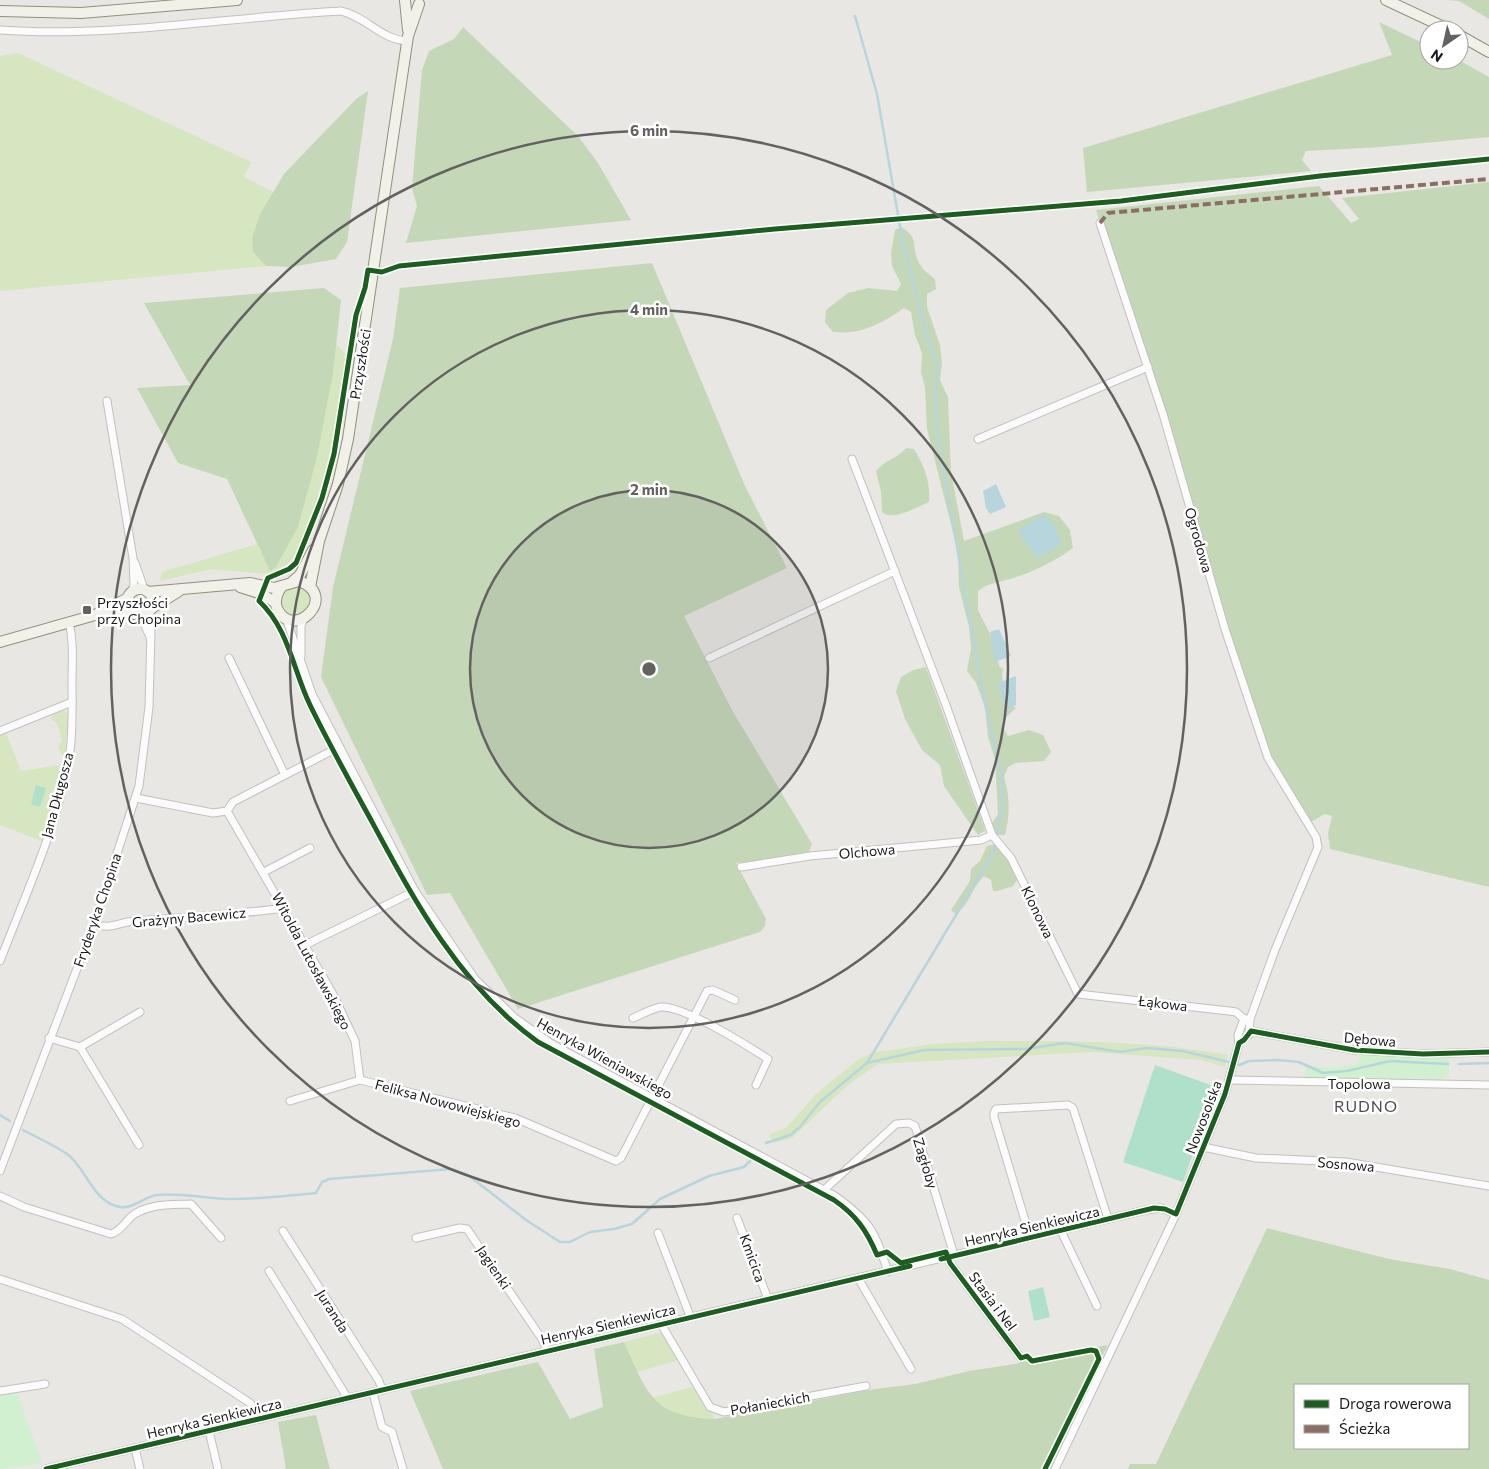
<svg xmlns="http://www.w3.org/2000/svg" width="1489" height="1469" viewBox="0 0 1489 1469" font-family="Commissioner,sans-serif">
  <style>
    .grass { fill: #d6e6c1 }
    .forest { fill: #c4d8b8; fill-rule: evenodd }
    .park { fill: #d0f0d0 }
    .pitch { fill: #afe0ca }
    .water { fill: #b7d5dc }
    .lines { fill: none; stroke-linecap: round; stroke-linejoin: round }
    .stream { stroke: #b7d5dc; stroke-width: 2.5 }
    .street-casing { stroke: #c2c1bf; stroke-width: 9 }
    .secondary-casing { stroke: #90917c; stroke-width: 12 }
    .street { stroke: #fcfbfb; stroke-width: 7 }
    .secondary { stroke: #f2f1e9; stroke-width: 10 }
    .quiet { stroke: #8d6e63; stroke-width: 4; stroke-dasharray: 8 4; stroke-linecap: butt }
    .cycleway-casing { stroke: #fff; stroke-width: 8 }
    .cycleway { stroke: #1b5e20; stroke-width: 5 }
    .ring { fill: none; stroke: #636261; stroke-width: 2.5 }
    .poi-dot { fill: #636261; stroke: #fff; stroke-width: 2 }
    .labels { text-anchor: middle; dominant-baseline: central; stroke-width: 5; stroke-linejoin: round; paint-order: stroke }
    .street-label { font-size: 14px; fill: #1b1b1b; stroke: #fff }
    .poi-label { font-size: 14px; fill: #1b1b1b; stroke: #fff; text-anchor: start }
    .quarter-label { font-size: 16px; letter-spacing: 1px; fill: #4e4e4e; stroke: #fff }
    .centre { fill: #636261; stroke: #fff; stroke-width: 2.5 }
    .ring-label { font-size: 15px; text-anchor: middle; font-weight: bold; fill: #636261; stroke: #fff; stroke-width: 5; stroke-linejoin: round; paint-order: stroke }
  </style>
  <rect width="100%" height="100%" fill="#e9e7e3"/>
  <!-- grass -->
  <g class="grass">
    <polygon points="18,53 251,162 244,177 273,192 260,214 253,252 266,266 0,291 0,56"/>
    <polygon points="336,344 347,355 333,440 317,501 297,554 286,565 268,574 212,569 160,581 162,572 257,544 270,571 333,374"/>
    <circle cx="295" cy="601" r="15"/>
    <circle cx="140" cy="602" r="6"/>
    <polygon points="61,708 69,715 64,759 58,747 62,740 57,723 51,719 55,710"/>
    <polygon points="5,731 21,771 59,765 62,778 42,841 0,825 0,734"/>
    <path d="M983 1041C1063 1041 1150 1040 1228 1055L1225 1067 1201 1060 1092 1052 878 1064 849 1084 792 1138 774 1143 769 1135 787 1127 815 1095 860 1058 876 1052 934 1044Z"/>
    <polygon points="663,1332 679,1360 638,1372 624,1342"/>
    <path d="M696 1386 715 1419C684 1418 677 1417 651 1398Z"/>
  </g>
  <!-- forest -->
  <g class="forest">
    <polygon points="1446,0 1489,0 1489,19 1459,1"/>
    <polygon points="1379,22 1429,46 1429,60 1459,60 1489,77 1489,137 1381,147 1306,151 1302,160 1311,171 1087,192 1083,148 1392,55"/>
    <polygon points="463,27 578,136 598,163 631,220 406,243 417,206 412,188 422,70 429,51 454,39"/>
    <polygon points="368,91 347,242 336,259 291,267 266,266 253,252 252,238 260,214 284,174 356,99"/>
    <polygon points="1489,182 1489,887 1330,849 1328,833 1332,816 1325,814 1311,822 1271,758 1227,629 1096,210 1319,186 1351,223 1359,219 1342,198"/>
    <path d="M901 227C920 238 911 245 918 261 922 269 928 274 935 279L936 289 927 294V307L940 345 942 363 940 380 948 397 951 472 964 541 1044 512 1059 516 1070 530 1073 548C1054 562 1029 574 1006 580 994 584 988 583 978 591V610L996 646 999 666 1003 669 1002 676 1005 700 1016 708 1003 720 1002 727 1008 736 1029 730 1043 735 1051 752 1044 761 1016 763 1008 767 1004 777C1010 795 1010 816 1005 835H996L991 825 998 814 995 759 988 737 985 707 976 683 967 671 971 648 969 627 959 587 958 552 927 429 925 387 921 372 922 353 915 335 911 312 904 308C881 324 861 335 833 332L825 322 826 310 848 293 868 288 897 291 901 284 892 266 891 253 895 230Z"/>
    <polygon points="652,263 745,486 787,568 684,616 732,710 812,844 808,854 736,863 766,919 765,926 760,932 518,1009 450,893 427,895 321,677 333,587 393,339 400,288"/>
    <polygon points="324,288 341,300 333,374 316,461 298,527 276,567 270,571 227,479 178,463 137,388 190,385 144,303"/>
    <path d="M906 448 914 449C924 465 931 483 929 502 916 507 893 522 882 512L881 492 876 471C886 459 897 459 906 448Z"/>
    <polygon points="926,667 984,827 985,831 978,835 944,786 940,765 922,750 905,719 896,691 901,677 913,670"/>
    <path d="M996 844 1002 849 1017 880 1012 887C1006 887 1000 892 993 891L991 880 984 876C972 887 969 906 956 914L951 910 970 881 971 869 980 861 987 846Z"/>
    <path d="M1267 1228 1389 1259 1450 1269 1489 1280V1469H1128L1130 1464H1156ZM1295 1385H1468V1448H1295Z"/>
    <path d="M624 1342C648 1394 652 1417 715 1419L875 1389 915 1384 969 1371 1015 1364 1036 1358 1108 1345 1042 1469H443L410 1391 538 1362 570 1419 603 1407 594 1349Z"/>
    <polygon points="316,1415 330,1469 286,1469 278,1422"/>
  </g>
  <!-- park -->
  <g class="park">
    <path d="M1359 1055 1442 1056 1449 1059V1076L1443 1079 1305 1078 1307 1065C1325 1068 1341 1070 1359 1062Z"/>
    <polygon points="17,1393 42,1463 0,1469 0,1396"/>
  </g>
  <!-- pitch -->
  <g class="pitch">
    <polygon points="36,785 46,788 40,807 31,804"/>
    <polygon points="1155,1065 1216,1087 1183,1182 1123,1162"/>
    <polygon points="1043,1287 1050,1317 1034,1321 1028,1291"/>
  </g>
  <!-- water -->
  <g class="water">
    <polygon points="996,484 1006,507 990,514 986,508 983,491"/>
    <polygon points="1041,515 1051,520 1062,543 1037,558 1018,531"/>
    <polygon points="999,629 1011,656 995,662 990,632"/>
    <polygon points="1016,676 1016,705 1006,710 998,683"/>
  </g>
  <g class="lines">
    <!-- stream -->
    <g class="stream">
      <polyline points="855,16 877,94 902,238 927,337 938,367 935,392 938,439 984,700 1001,772 1003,805 992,855 867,1063"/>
      <polyline points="1459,1064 1489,1063"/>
      <polyline points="1239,1065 1249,1061 1278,1060 1299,1062 1323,1073 1347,1071 1390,1061 1448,1064"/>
      <polyline points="0,1115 10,1121"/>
      <path d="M23 1130C38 1138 54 1145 67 1154 86 1167 93 1203 120 1207 133 1209 144 1197 156 1195 181 1192 207 1199 232 1199 260 1199 289 1196 316 1193L322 1182 329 1179 451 1169 468 1175 526 1220 560 1242H570L590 1232 614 1229 632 1224 660 1199 709 1176 744 1167 751 1160"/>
      <polyline points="766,1143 790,1135 799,1128 820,1102 867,1063 924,1050 1025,1049 1065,1043 1120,1052 1146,1048 1183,1051 1229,1062"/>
    </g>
    <defs>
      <g id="street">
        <path d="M0 30C114 38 228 17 341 11 367 17 381 40 408 41"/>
        <polyline points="1100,223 1163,414 1225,629 1268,758 1316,837 1318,847 1275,950 1250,1019 1249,1035 1239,1043"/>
        <polyline points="107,401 133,558 134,586 131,592"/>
        <polyline points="978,439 1148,367"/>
        <polyline points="852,459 947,708 992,835"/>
        <polyline points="135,563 144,589"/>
        <polyline points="138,615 142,619 150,637"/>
        <path d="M286 618 312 694 415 891 475 979 515 1018 552 1044 835 1196C871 1222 874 1230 888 1272"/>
        <polyline points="301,656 301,626 304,618"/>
        <polyline points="229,658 285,775"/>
        <polyline points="709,658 895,571"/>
        <polyline points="0,731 72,702"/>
        <polyline points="136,798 213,813 227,811 233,802 339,747"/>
        <polyline points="227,811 334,996 355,1041 360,1080"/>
        <polyline points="992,835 1011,858 1078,994 1229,1011 1236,1012 1244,1019"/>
        <polyline points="741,867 810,856 981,840 992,835"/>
        <polyline points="264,872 310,848"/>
        <path d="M94 924C110 930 119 922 135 921 185 917 234 915 284 908"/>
        <polyline points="305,945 415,891"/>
        <path d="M0 961C26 893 59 824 70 751 73 729 72 705 72 683 72 662 74 642 69 622"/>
        <path d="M633 1018C641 1015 652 1008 661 1007 683 1005 748 1046 768 1059L756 1085"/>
        <polyline points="1251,1031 1354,1050 1423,1054 1489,1052"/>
        <polyline points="49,1038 80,1047"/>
        <polyline points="1229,1080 1489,1085"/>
        <polyline points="290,1101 360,1080 515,1118 616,1161 621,1158 707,991 713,990 735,1000"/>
        <polyline points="139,1145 80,1047 140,1012"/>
        <polyline points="1203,1147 1256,1158 1346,1162 1489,1186"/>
        <polyline points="0,1171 94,924 139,786 149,707 151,631 150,611"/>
        <polyline points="824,1190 896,1124 909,1123 915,1126 954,1255"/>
        <path d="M0 1196 24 1207 111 1234C121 1231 125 1222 132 1216 149 1203 172 1205 191 1204L221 1238"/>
        <polyline points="737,1218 768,1299"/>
        <polyline points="283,1231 379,1381 382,1390"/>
        <polyline points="1061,1231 1097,1306"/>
        <polyline points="658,1233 690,1316"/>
        <polyline points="1030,1237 994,1117 994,1113 996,1109 1068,1105 1073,1108 1108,1219"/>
        <polyline points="416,1238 460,1228 467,1229 542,1339 547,1350"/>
        <polyline points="948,1257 950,1263 1021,1358"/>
        <polyline points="269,1271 347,1397"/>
        <polyline points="858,1278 911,1369"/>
        <polyline points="0,1279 122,1319 250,1403 261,1419"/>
        <polyline points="661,1324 710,1407 724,1412 866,1386"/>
        <polyline points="0,1391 45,1384"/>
        <polyline points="373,1393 382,1427 392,1432 403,1469"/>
        <polyline points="209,1431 218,1469"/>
        <polyline points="135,1448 140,1469"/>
        <polyline points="46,1469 1146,1210 1161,1208 1176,1214"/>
        <polyline points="1055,1469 1176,1214 1225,1094 1239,1043 1238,1035 1244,1019 1250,1019"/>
      </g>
      <g id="secondary">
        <polyline points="1386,0 1450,30"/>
        <polyline points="405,1 408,30"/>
        <polyline points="0,11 81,13 237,0"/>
        <polyline points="1459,35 1489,52"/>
        <polyline points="293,581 300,575 313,550"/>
        <polyline points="240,587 262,594 276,603"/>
        <polyline points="310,587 319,541 338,484 348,439 408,36 419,4"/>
        <circle cx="140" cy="602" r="13"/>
        <path d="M148 592 250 583 274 588 299 581C341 596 292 643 277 608 274 600 277 593 282 586"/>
        <polyline points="152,608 179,591"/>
        <polyline points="104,614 132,612"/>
        <polyline points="0,642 95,615 128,598"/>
      </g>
    </defs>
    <!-- street casing -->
    <use href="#street" class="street-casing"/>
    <!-- secondary casing -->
    <use href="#secondary" class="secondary-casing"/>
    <!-- street -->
    <use href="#street" class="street"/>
    <!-- secondary -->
    <use href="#secondary" class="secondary"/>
    <!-- quiet -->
    <polyline class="quiet" points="1100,223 1108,213 1489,179"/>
    <defs>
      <g id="cycleway">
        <polyline points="941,1259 1154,1208 1165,1209 1176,1214 1225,1094 1239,1043 1244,1040 1251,1031 1354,1050 1423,1054 1489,1052"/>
        <polyline points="46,1469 910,1266"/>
        <path d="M1045 1469 1099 1359 1096 1351 1091 1350 1032 1361 1027 1356 1021 1358 950 1263 946 1252 901 1263 887 1252 877 1255C867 1231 856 1215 834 1200L538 1042C460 986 415 902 371 820 350 782 329 744 310 705 293 670 289 629 259 601L268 578 289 569 296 563 322 498 334 454 356 315 365 288 368 270 382 272 399 266 775 229 1121 201 1320 176 1489 159"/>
      </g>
    </defs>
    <!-- cycleway casing -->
    <use href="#cycleway" class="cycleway-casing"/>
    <!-- cycleway -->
    <use href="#cycleway" class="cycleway"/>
  </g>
  <!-- distance rings -->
  <circle cx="649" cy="669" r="179" fill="#636261" fill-opacity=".12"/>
  <g class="ring">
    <circle cx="649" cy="669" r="179"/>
    <circle cx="649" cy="669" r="359"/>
    <circle cx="649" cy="669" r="538"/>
  </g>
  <!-- markers -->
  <rect class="poi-dot" x="82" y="605" width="10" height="10" rx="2.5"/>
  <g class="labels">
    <!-- street labels -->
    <g class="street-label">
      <text transform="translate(360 364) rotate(-81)">Przyszłości</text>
      <text transform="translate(1199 540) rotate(74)">Ogrodowa</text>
      <text transform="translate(57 795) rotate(-75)">Jana Długosza</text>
      <text transform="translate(867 851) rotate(-5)">Olchowa</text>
      <text transform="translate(97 910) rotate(-71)">Fryderyka Chopina</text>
      <text transform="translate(1038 912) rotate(64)">Klonowa</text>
      <text transform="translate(189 917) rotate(-5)">Grażyny Bacewicz</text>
      <text transform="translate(312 961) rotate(62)">Witolda Lutosławskiego</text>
      <text transform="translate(1163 1003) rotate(7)">Łąkowa</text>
      <text transform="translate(1370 1039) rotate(5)">Dębowa</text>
      <text transform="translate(605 1058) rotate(29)">Henryka Wieniawskiego</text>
      <text x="1359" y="1083">Topolowa</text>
      <text transform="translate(448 1103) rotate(15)">Feliksa Nowowiejskiego</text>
      <text transform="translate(1203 1117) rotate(-69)">Nowosolska</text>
      <text transform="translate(926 1163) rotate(73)">Zagłoby</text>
      <text transform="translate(1346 1164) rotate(5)">Sosnowa</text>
      <text transform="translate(1032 1226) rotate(-13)">Henryka Sienkiewicza</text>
      <text transform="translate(753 1258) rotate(70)">Kmicica</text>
      <text transform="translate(494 1267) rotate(56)">Jagienki</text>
      <text transform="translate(993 1301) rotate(53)">Stasia i Nel</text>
      <text transform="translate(333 1311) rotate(58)">Juranda</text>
      <text transform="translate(608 1324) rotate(-13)">Henryka Sienkiewicza</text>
      <text transform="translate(770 1403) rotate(-10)">Połanieckich</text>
      <text transform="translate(214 1418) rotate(-13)">Henryka Sienkiewicza</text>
    </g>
    <!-- poi labels -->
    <g class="poi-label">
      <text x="97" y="602">Przyszłości<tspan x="97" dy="16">przy Chopina</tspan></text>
    </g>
    <!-- quarter labels -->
    <g class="quarter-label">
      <text x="1366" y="1105">RUDNO</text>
    </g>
  </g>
  <circle cx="649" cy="669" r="8" class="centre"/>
  <g class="ring-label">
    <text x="649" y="136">6 min</text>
    <text x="649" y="315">4 min</text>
    <text x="649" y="495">2 min</text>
  </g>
  <!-- legend -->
  <rect x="1294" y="1384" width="175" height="65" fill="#ffffff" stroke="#a4a4a4"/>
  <rect x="1304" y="1400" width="25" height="8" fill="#1b5e20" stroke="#a4a4a4"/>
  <text x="1339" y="1409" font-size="15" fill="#1b1b1b">Droga rowerowa</text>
  <rect x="1304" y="1425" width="25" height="8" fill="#8d6e63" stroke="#a4a4a4"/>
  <text x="1339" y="1434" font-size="15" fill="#1b1b1b">Ścieżka</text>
  <!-- north arrow -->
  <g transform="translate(1444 45) rotate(214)"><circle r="24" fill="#ffffff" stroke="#a4a4a4"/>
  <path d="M0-4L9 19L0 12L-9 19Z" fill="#636261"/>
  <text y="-8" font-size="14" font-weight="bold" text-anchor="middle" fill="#1b1b1b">N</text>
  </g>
</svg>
